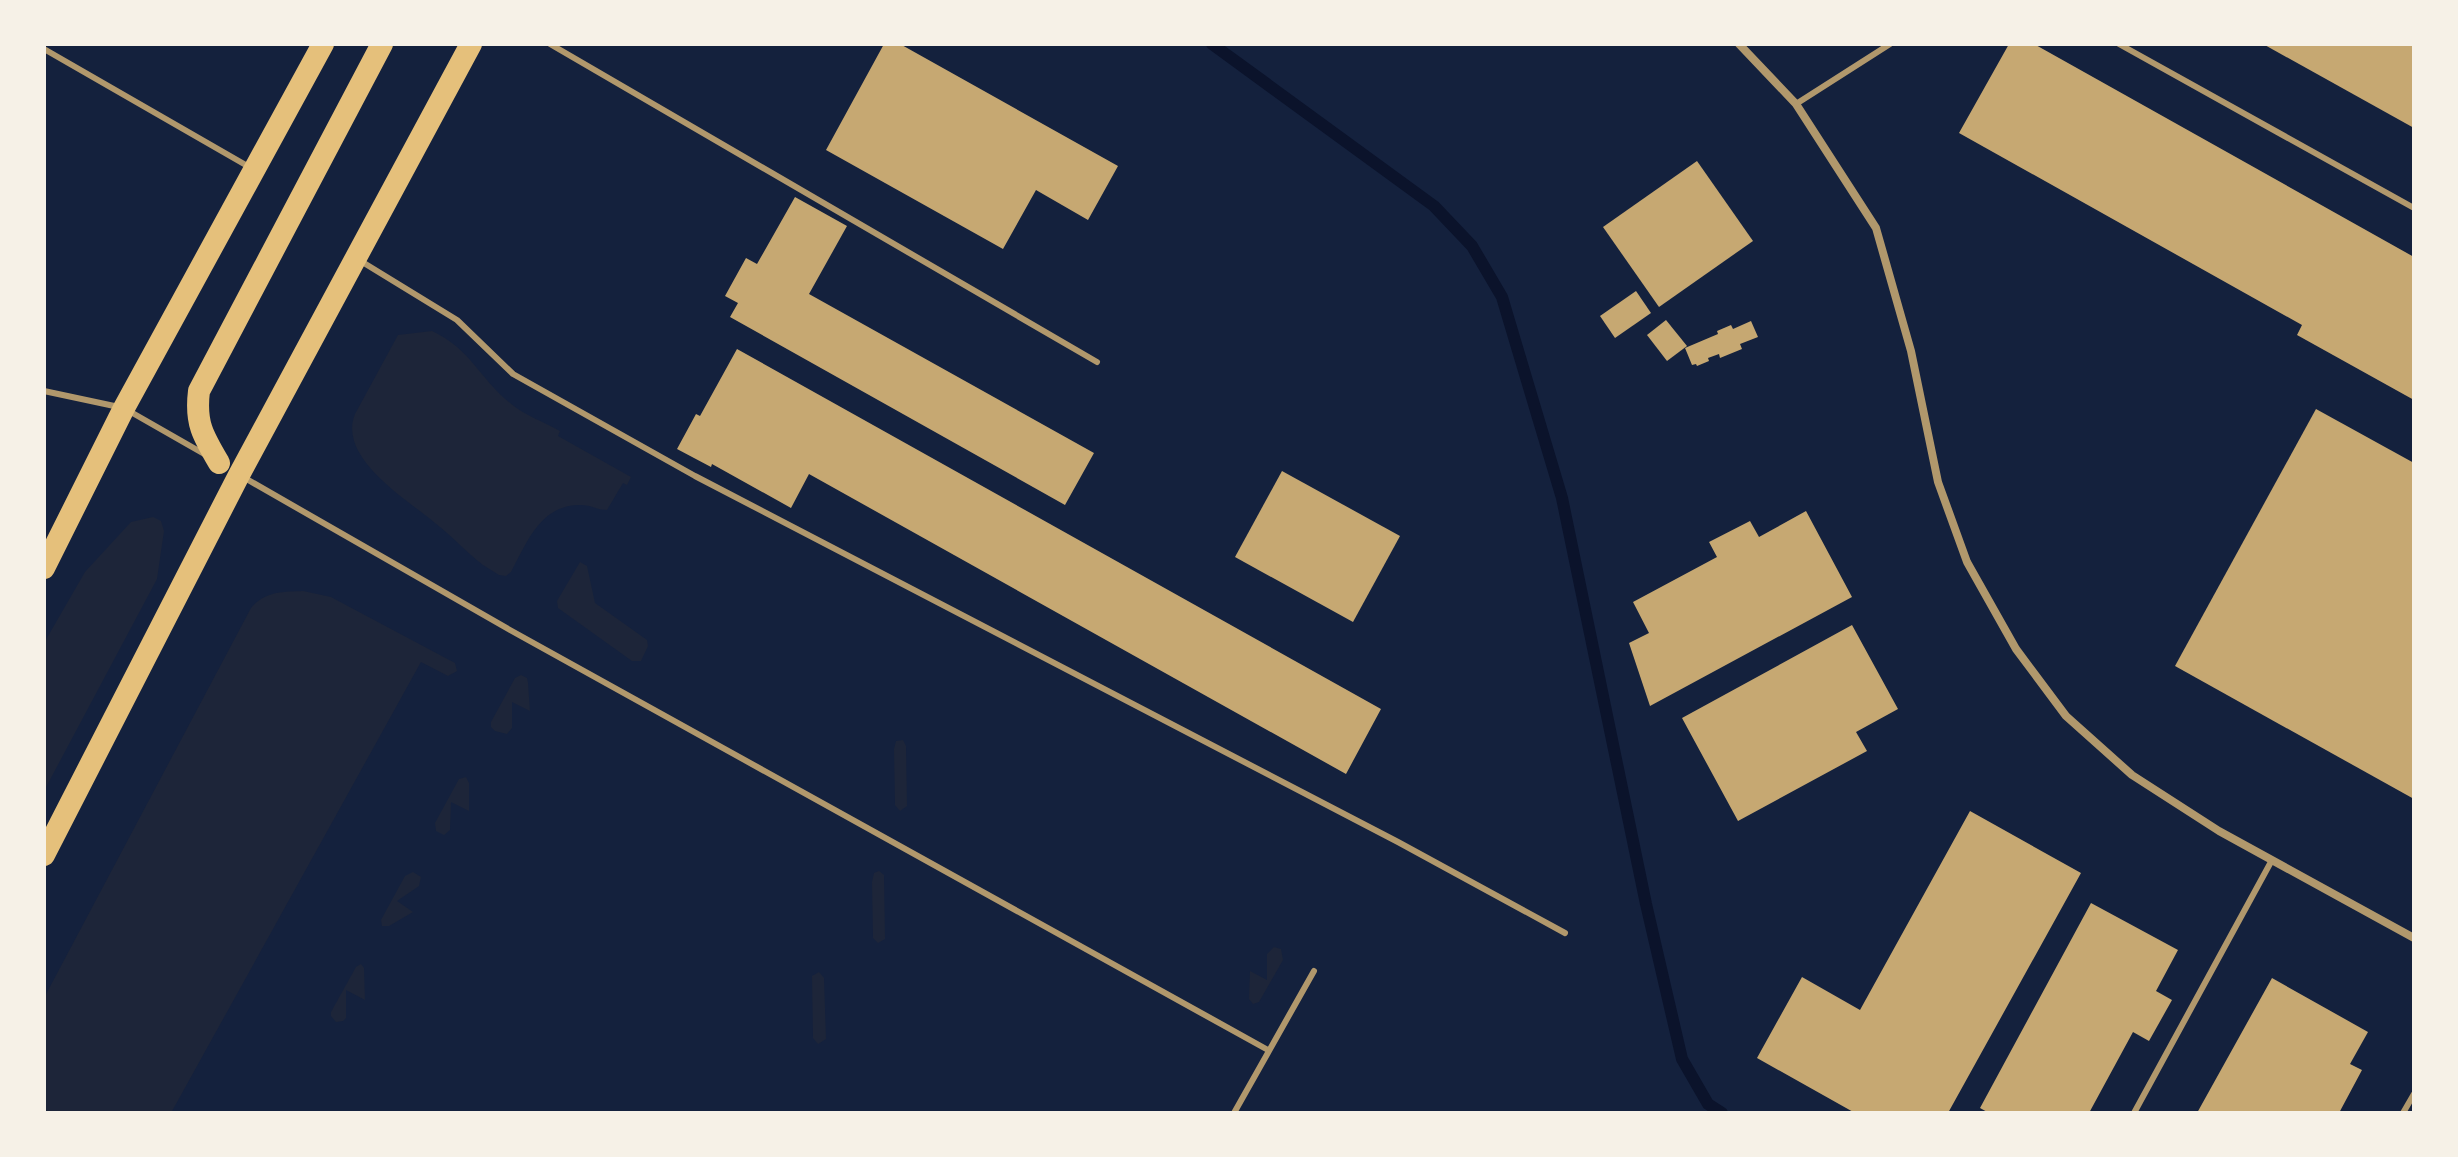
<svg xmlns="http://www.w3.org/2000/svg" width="2458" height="1157" viewBox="0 0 2458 1157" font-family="'Archivo Narrow',sans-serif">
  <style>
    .green { fill: #1d2539 }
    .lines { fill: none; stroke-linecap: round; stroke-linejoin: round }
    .stream { stroke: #0b132b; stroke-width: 12 }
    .building { fill: #c6a872 }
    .service { stroke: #b1986c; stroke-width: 6 }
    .minor { stroke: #b1986c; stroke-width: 8 }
    .trunk { stroke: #e5c07b; stroke-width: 22 }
  </style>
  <rect width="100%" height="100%" fill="#14213d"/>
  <!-- green -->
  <g class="green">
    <path d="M432 331C471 349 479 378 510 403 524 415 544 422 560 431L558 436 631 477 627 485 623 483 607 510C597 510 591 505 581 505 541 504 527 542 511 572L506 576 499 575 483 565C466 552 452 536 435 523 408 500 337 458 355 414L398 335Z"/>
    <polygon points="153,517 161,521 164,531 157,579 44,791 44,643 85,572 131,522"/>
    <polygon points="580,562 587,566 595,603 647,640 648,646 641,661 632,661 558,608 557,601"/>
    <path d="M303 591 331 597 344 604 455 663 457 671 448 676 421 662 171 1113H44V998L251 608C265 591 283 592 303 591Z"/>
    <polygon points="521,675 527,678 528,683 530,711 512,702 512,728 507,734 495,731 491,727 491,722 515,678"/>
    <polygon points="903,740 906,746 907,806 900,811 895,805 894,749 896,741"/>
    <polygon points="466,777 469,783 469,811 451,802 450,830 444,835 436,831 435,823 459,779"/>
    <polygon points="879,871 884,875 885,939 878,943 873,938 872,882 874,873"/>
    <polygon points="413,872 421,877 419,886 397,901 413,912 389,926 382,926 381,920 405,876"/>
    <polygon points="1274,947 1281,949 1283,960 1259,1002 1253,1004 1249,999 1250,971 1267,980 1267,954"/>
    <polygon points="361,964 364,968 365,1000 346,990 346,1018 343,1021 336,1022 331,1016 331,1012 356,967"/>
    <polygon points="819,972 824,978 826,1039 818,1044 813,1038 812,976"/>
  </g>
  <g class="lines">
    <!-- stream -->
    <polyline class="stream" points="1212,44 1434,206 1472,246 1502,297 1562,498 1646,904 1682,1059 1708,1104 1722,1113"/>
  </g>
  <!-- building -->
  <g class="building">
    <polygon points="884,44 900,44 1118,166 1088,220 1036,190 1003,249 826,150"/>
    <polygon points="2009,44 2034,44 2414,257 2414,400 2297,335 2302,325 1959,133"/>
    <polygon points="2263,44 2414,44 2414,128"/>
    <polygon points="1697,161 1753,241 1659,307 1603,227"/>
    <polygon points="795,197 847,226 809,294 1094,453 1065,505 730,317 738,303 725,296 746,258 757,264"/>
    <polygon points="1636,291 1651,313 1615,338 1600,316"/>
    <polygon points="1666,320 1687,346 1667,361 1647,335"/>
    <polygon points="1751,321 1758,337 1740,344 1742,349 1720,358 1719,354 1708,358 1709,361 1697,366 1696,364 1692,365 1685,348 1718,334 1717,331 1731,325 1733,329"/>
    <polygon points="737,349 1381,709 1346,774 809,474 791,508 712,464 711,467 677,449 696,414 700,416"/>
    <polygon points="2316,409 2414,463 2414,799 2175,666"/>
    <polygon points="1282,471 1400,536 1353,622 1235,557"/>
    <polygon points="1806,511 1852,597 1650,706 1629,643 1649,633 1633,602 1717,557 1709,542 1750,521 1759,537"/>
    <polygon points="1852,625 1898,709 1856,732 1867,751 1738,821 1682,718"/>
    <polygon points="1970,811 2081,873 1948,1113 1855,1113 1757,1058 1802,977 1860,1010"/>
    <polygon points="2091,903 2178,950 2156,991 2172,1000 2149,1041 2133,1032 2089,1113 1989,1113 1980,1108"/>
    <polygon points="2272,978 2368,1032 2350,1064 2362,1070 2339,1113 2197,1113"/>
  </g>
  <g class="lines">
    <!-- service -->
    <g class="service">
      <polyline points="550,44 1097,362"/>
      <polyline points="2119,44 2414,208"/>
      <polyline points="44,49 251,168"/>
      <polyline points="1796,104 1890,44"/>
      <polyline points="359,260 457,320 513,374 695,476 1398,842 1565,933"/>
      <polyline points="44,391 119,407"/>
      <polyline points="129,411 206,455"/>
      <polyline points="243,477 510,630 1268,1050"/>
      <polyline points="1234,1113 1314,971"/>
      <polyline points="2134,1113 2272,860"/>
      <polyline points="2403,1113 2414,1094"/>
    </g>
    <!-- minor -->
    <polyline class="minor" points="1739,44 1796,104 1876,228 1911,351 1938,482 1967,562 2016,649 2066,716 2132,775 2219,831 2414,938"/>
    <!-- trunk -->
    <g class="trunk">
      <path d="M219 463C203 436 195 423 199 391L382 44"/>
      <polyline points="44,568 124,408 323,44"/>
      <polyline points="44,855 239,475 471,44"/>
    </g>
  </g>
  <!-- border -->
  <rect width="2458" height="1157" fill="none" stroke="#f6f1e7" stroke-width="92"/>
</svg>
